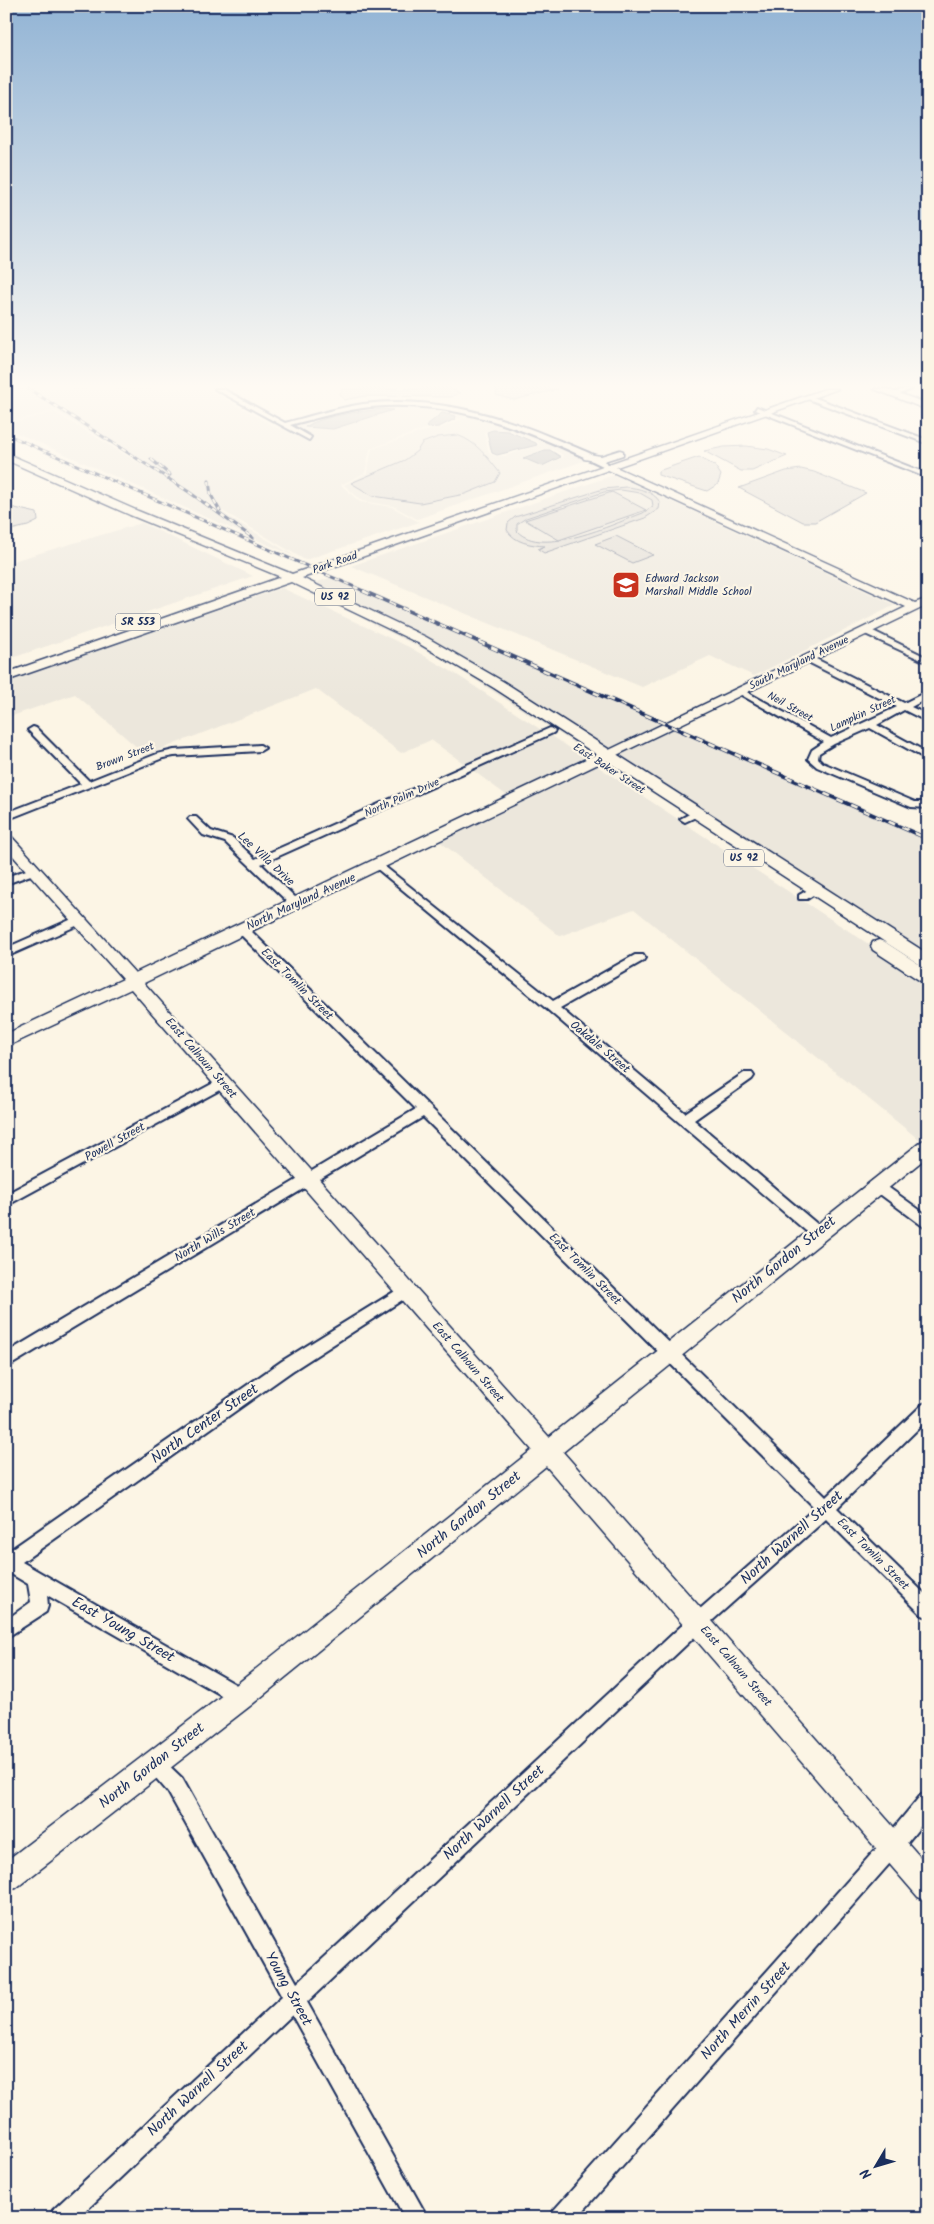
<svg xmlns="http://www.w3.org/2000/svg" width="934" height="2224" viewBox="0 0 934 2224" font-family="Kalam,sans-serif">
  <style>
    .built { fill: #ece7dc; fill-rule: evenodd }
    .green { fill: #dfdbd4; stroke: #7d8599; fill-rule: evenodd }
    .water { fill: #b2b4b8; stroke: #767f94 }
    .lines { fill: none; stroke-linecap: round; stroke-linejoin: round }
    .street-casing { stroke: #1b2f5e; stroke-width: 4 }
    .secondary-casing { stroke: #1b2f5e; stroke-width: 3 }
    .primary-casing { stroke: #1b2f5e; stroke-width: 3 }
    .street { fill: #fcf5e5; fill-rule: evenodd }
    .secondary { fill: #fcf5e5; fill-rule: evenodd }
    .primary { fill: #fcf5e5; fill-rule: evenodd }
    .rail-far1-casing { stroke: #1b2f5e; stroke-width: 3 }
    .rail-casing { stroke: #1b2f5e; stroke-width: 4 }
    .rail-far1 { stroke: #fcf5e5; stroke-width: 2; stroke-dasharray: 5; stroke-linecap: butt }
    .rail { stroke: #fcf5e5; stroke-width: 2.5; stroke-dasharray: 7; stroke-linecap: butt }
    .labels { text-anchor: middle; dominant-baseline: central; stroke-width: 4.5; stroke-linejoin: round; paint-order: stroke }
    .far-street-label { font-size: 11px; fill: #1b2f5e; stroke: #fcf5e5 }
    .far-poi-label { font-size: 11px; fill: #1b2f5e; stroke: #fcf5e5; text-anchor: start }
    .shield { fill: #fcf5e5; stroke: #5e6a86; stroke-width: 1 }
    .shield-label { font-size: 11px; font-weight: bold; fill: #1b2f5e }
    .street-label { font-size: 12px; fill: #1b2f5e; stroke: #fcf5e5 }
    .near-street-label { font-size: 15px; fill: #1b2f5e; stroke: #fcf5e5 }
  </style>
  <rect width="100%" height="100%" fill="#fcf5e5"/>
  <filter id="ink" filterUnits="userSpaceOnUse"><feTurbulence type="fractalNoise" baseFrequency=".02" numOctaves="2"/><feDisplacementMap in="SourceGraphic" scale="10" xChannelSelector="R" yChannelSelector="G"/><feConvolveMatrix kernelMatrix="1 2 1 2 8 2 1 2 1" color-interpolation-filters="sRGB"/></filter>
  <g filter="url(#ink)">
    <!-- built -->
    <g class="built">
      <polygon points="6,389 207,389 279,429 395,405 454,411 466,417 419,431 370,449 365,473 341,485 360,502 392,507 419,522 305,560 55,411 15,421 6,417"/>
      <path d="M211 389H221L284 426 344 410 374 405 410 403 444 405 492 417 557 441 587 455 585 458 589 459 417 519 393 506 362 501 344 485 367 473 372 449 421 432 441 428 469 416 455 410 395 404 280 428ZM493 429 509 430 538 442 539 445 505 456H495L489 453 484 432ZM457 435 476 445 485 454 500 473 495 482 465 494 420 503 373 496 351 483 405 460 417 451 423 443 438 437ZM543 449H552L560 453 564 457 542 467 521 458Z"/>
      <polygon points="54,412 296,557 6,428 6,419 15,422"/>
      <polygon points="614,475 895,605 754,676 710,656 642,687 351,566"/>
      <polygon points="142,523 253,576 6,660 6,563"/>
      <polygon points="335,576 669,723 608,752 502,684 312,584"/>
      <polygon points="282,588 409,647 454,673 543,731 466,765 431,740 401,753 316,689 146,755 75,694 6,718 6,682"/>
      <polygon points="361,618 375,620 441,654 601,755 596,757 439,657"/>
      <polygon points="676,726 928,837 928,957 614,756"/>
      <polygon points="549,734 588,760 510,798 471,769"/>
      <polygon points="594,764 928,983 928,1138 922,1142 634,909 560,936 438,840"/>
    </g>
    <!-- green -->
    <g class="green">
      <polygon points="342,389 451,389 460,393 451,397 365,396 344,400 340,394"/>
      <polygon points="497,389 558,389 514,400 496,395"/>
      <path d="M457 435C477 442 487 457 500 473L495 482 465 494 420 503 373 496 351 483 405 460 417 451 422 443 438 437Z"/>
      <polygon points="746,446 768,449 787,456 752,471 741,471 704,451 724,447"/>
      <polygon points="699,457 715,466 721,475 718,484 707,491 658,475 658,471"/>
      <polygon points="801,469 814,472 866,493 815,522 803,522 739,488 786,471"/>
      <path d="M626 487C638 488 653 491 660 502L659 509 645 518 544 553 538 549 545 546C531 545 515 543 507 530L508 523 515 517 603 489ZM621 490 640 493 652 500 653 506 643 513C613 524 542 558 517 531V524L526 518 604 492Z"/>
      <polygon points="612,492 646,510 559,540 525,520"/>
      <polygon points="6,506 37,513 38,521 28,526 6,531"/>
      <polygon points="616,536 653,555 632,563 595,544"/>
    </g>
    <!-- water -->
    <g class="water">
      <path d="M382 409 393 410 333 429 305 427C324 415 359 412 382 409Z"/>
      <polygon points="442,413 456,416 455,419 439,427 428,428 427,425"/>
      <polygon points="493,430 508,431 536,443 537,445 497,455 492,453 487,432"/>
      <polygon points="545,450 550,450 561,457 542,466 523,458"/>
    </g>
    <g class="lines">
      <defs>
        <g id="street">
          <path d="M215 389H223L285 423C311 416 336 408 363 404 427 396 489 412 548 436 567 444 597 454 612 467L607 468C533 432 456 399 371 407 344 410 317 418 290 425L311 437 309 440Z"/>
          <polygon points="903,389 912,389 895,396 890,395"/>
          <polygon points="810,396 928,440 928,444 808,399"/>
          <polygon points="757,407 928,474 928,478 755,410"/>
          <polygon points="863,629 869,629 928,658 928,663 863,633"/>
          <polygon points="806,657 812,657 904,703 928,691 928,698 911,707 928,715 928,722 904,710 877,725 928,753 928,760 870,728 834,744 819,753 818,758 823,763 915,802 928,802 928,808 911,807 817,767 808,759 812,750 824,742 736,692 743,690 831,738 897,707 806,661"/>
          <polygon points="33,727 36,728 89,781 157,754 174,750 260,745 265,748 260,751 174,756 163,758 6,820 6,813 81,784 30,732 28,730"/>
          <polygon points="550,728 555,731 553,733 261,864 300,902 301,904 296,907 292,906 225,842 203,835 188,819 190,817 196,817 211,831 233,838 255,859"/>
          <polygon points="697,810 702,813 700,815 685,822 680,819"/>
          <polygon points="379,862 553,1001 635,955 643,955 645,958 643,961 560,1008 685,1113 744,1073 752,1073 754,1076 752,1079 694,1120 823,1229 825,1233 823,1237 818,1239 813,1237 548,1010 375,867 374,865"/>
          <polygon points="35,867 40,870 39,872 6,884 6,877"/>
          <polygon points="815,886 819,887 819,891 807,899 799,899 799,895"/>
          <polygon points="79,916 83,917 84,920 83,923 6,957 6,948"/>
          <polygon points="243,926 247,927 826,1497 923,1404 928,1402 928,1419 837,1508 928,1597 928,1617 922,1615 826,1519 704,1628 307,2002 428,2218 405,2218 292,2015 78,2218 50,2218 53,2210 282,1997 168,1792 149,1770 146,1764 149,1758 155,1755 161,1758 182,1778 297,1983 692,1616 815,1508 423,1117 6,1368 6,1353 416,1109 239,933 238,930"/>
          <polygon points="223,1078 227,1080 229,1083 227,1086 6,1206 6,1194"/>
          <polygon points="878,1180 928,1216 928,1230 873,1189 871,1185 873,1181"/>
          <polygon points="405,1285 410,1287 412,1291 410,1295 292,1371 22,1562 247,1691 250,1697 247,1703 241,1706 235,1703 47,1595 48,1606 46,1612 6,1638 6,1620 31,1602 28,1584 6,1571 6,1553 282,1361"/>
          <polygon points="928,1793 928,1817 898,1854 577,2218 551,2218 554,2210 884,1840 921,1795"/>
        </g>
        <g id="secondary">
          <polygon points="874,389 887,389 928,404 928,410"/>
          <polygon points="609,464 915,603 928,598 928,605 144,983 549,1437 922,1141 928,1139 928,1156 563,1452 928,1866 928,1901 918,1897 546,1466 250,1706 16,1888 6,1891 6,1861 232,1688 532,1450 131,989 6,1047 6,1034 123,979 6,848 6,835 11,836 135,973 590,757 609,750 906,607 606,469 604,467"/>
        </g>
        <g id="primary">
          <polygon points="825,389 838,389 302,578 426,637 504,682 928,954 928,968 922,966 494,688 418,643 291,582 6,681 6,673 281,577 130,515 6,460 6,453 138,511 292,574"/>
          <polygon points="620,450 623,451 623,455 601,462 584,459 583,457 588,454 601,456"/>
          <polygon points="879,940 885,942 928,970 928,984 922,982 873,950 871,946 873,942"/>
        </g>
      </defs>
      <!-- street casing -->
      <use href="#street" class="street-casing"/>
      <!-- secondary casing -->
      <use href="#secondary" class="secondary-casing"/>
      <!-- primary casing -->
      <use href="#primary" class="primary-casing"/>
      <!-- street -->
      <use href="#street" class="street"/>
      <!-- secondary -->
      <use href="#secondary" class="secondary"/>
      <!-- primary -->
      <use href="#primary" class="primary"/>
      <defs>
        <g id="rail-far1">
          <polyline points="29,389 189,492 253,538"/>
          <polyline points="6,434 366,592"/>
          <polyline points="151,459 170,475"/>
          <polyline points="209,481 211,495 220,511"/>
        </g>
        <polyline id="rail" points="363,591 928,839"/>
      </defs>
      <!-- rail-far1 casing -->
      <use href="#rail-far1" class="rail-far1-casing"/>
      <!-- rail casing -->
      <use href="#rail" class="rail-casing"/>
      <!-- rail-far1 -->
      <use href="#rail-far1" class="rail-far1"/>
      <!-- rail -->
      <use href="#rail" class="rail"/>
    </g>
  </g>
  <!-- sky -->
  <linearGradient id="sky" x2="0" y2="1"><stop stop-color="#92b4d5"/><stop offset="0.55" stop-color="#fefaf3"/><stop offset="1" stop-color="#fefaf3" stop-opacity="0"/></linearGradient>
  <rect width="934" height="701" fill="url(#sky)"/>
  <!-- icons -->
  <defs>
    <symbol id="school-square" viewBox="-11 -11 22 22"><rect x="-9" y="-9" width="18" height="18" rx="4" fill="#c8321e" stroke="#fcf5e5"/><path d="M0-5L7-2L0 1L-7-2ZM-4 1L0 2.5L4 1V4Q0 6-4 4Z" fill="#fff"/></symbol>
  </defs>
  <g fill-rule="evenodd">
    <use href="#school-square" x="610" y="569" width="32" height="32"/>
  </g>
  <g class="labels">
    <!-- far-street labels -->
    <g class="far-street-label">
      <text transform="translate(335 563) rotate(-19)">Park Road</text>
      <text transform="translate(799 663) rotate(-26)">South Maryland Avenue</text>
      <text transform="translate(790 707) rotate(29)">Neil Street</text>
      <text transform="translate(863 714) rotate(-25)">Lampkin Street</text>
      <text transform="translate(125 757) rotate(-21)">Brown Street</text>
      <text transform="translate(609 769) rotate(33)">East Baker Street</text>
      <text transform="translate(402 798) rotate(-24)">North Palm Drive</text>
    </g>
    <!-- far-poi labels -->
    <g class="far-poi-label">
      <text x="645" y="579">Edward Jackson<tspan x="645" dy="13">Marshall Middle School</tspan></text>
    </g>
    <!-- shield labels -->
    <g class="shield">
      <rect x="315" y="588.5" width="40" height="17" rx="4"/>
      <rect x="115.5" y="613.5" width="45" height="17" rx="4"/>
      <rect x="724" y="849.5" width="40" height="17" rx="4"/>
    </g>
    <g class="shield-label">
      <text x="335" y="597">US 92</text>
      <text x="138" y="622">SR 553</text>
      <text x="744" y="858">US 92</text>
    </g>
    <!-- street labels -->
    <g class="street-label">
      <text transform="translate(266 859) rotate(43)">Lee Villa Drive</text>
      <text transform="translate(301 902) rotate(-25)">North Maryland Avenue</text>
      <text transform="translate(297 984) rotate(45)">East Tomlin Street</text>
      <text transform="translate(600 1047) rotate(40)">Oakdale Street</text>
      <text transform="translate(201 1058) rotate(49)">East Calhoun Street</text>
      <text transform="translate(115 1142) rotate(-29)">Powell Street</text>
      <text transform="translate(215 1235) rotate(-31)">North Wills Street</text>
      <text transform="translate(585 1269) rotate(45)">East Tomlin Street</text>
      <text transform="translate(468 1362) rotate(49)">East Calhoun Street</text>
      <text transform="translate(873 1554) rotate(45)">East Tomlin Street</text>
      <text transform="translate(736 1666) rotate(49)">East Calhoun Street</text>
    </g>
    <!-- near-street labels -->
    <g class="near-street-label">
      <text transform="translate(784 1260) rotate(-39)">North Gordon Street</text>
      <text transform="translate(205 1424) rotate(-35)">North Center Street</text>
      <text transform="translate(469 1515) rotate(-39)">North Gordon Street</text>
      <text transform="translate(792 1538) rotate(-42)">North Warnell Street</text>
      <text transform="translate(123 1630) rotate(30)">East Young Street</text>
      <text transform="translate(152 1766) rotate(-38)">North Gordon Street</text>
      <text transform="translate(494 1813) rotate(-43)">North Warnell Street</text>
      <text transform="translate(288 1989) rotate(61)">Young Street</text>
      <text transform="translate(746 2011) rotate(-48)">North Merrin Street</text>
      <text transform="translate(198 2089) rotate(-43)">North Warnell Street</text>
    </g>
  </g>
  <!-- margin -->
  <rect width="934" height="2224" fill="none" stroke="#fcf5e5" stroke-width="25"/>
  <rect x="12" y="12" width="909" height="2199" fill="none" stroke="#1b2f5e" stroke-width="2" filter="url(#ink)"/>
  <!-- north arrow -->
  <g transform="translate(876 2166) rotate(232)" stroke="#fcf5e5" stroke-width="4" paint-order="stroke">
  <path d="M0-4L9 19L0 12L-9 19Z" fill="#1b2f5e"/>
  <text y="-8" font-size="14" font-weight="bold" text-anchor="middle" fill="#1b2f5e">N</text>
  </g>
</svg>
